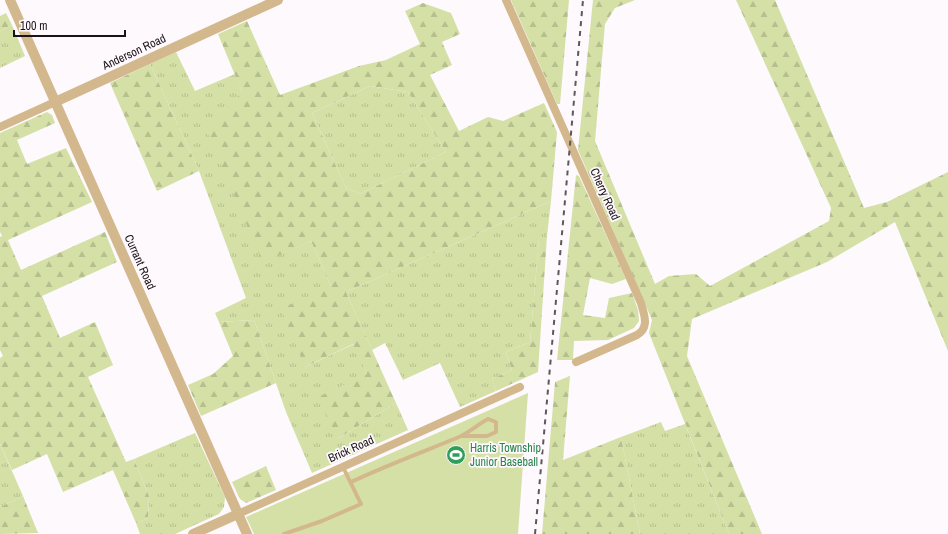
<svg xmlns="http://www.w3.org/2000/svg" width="948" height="534" viewBox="0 0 948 534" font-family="'Archivo Narrow',sans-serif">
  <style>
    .grass { fill: url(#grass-tufts) }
    .forest { fill: url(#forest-firs); fill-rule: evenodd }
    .pitch { fill: #d5e0a6 }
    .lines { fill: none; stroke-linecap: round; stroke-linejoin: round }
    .service { stroke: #d4b88d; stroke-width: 4 }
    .minor { stroke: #d4b88d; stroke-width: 8 }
    .tertiary { stroke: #d4b88d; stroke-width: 10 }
    .rail { stroke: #5e575d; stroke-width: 2; stroke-dasharray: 5 5; stroke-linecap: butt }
    .labels { text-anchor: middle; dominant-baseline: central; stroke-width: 3.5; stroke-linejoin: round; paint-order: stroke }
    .street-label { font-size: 12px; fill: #1b131a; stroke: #fef9fd }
    .leisure-label { font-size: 12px; fill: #27864d; stroke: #fef9fd; text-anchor: start }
  </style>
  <defs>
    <pattern id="grass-tufts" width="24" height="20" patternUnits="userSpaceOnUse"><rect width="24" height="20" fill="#d5e0a6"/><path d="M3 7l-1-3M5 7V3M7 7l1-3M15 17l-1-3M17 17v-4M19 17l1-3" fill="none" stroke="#b6bf8e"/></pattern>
    <pattern id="forest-firs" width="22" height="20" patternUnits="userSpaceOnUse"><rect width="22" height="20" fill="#d5e0a6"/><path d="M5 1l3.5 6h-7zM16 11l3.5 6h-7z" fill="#b6bf8e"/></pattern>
  </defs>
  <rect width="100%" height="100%" fill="#fef9fd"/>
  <!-- grass -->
  <g class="grass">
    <polygon points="12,25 25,56 0,68 0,31"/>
    <polygon points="176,52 195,91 235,74 242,92 263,262 311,241 331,286 305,367 354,344 367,374 337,439 396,403 408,430 312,473 286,412 254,320 219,322 215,313 246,298 199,171 150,64"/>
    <polygon points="370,86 408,92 446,152 360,194 346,188 312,113"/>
    <polygon points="551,201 547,236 539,240 530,342 506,352 512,370 492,379 496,391 460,407 440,363 403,380 385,343 372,350 346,292"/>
    <polygon points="661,422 665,431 685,424 729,534 640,534 621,437"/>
    <polygon points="195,433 225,497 224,507 219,514 175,534 140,534 136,523 148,518 149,496 134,459"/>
    <polygon points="0,444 23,496 0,507"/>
  </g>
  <!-- forest -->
  <g class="forest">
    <polygon points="511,0 569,0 560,104 557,104"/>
    <polygon points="593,0 635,0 615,8 605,24 595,141 655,284 669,276 696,274 710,286 829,221 831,208 736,0 775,0 864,208 887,202 948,172 948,351 895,222 827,262 692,319 687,356 762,534 729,534 649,333 652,320 578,150"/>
    <path d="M423 3 451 13 460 34 442 42 452 65 430 75 459 131 488 117 503 121 544 103 557 132 551 201 346 292 396 403 337 439 318 397 367 374 353 344 305 367 281 309 331 286 311 241 263 263 206 129 242 92 218 34 247 21 280 95 359 66 386 60 420 44 405 11ZM370 86 408 92 446 152 360 194 346 188 312 113Z"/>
    <polygon points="6,13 12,25 0,31 0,16"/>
    <polygon points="150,64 199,171 157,191 110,83"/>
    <polygon points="47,112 52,115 55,123 17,140 27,164 66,148 92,202 8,240 21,270 105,232 117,262 42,296 60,338 95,322 113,365 88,377 126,462 134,459 149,496 148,518 136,523 113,470 63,492 47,454 12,470 0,444 0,358 3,356 0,350 0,237 2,236 0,232 0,133"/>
    <polygon points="576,175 579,176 626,279 612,284 590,278 583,315 605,318 609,298 632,293 638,310 639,321 634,328 608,340 574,341 573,360 557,360"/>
    <polygon points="547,236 538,372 496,391 492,379 512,370 506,352 530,342 539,239"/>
    <polygon points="254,320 276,383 201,416 188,385 213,374 233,356 219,322"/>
    <polygon points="570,376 563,460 621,437 640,534 542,534 555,382"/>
    <polygon points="266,466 276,490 246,503 240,499 232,482"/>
    <polygon points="23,496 38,533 0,534 0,507"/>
  </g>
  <!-- pitch -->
  <polygon class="pitch" points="528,393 518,534 254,534 246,517"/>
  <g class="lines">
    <!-- service -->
    <g class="service">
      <path d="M351 482C387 465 423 452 459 437 469 433 478 424 488 419L496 422V432L487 436H462"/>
      <polyline points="284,534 322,521 361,504 343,467"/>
    </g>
    <!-- minor -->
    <g class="minor">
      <path d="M506 0 641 303C644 315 650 327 637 335L576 362"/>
      <polyline points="0,127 55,102"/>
      <polyline points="238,514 520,387"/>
    </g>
    <!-- tertiary -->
    <g class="tertiary">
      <polyline points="10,0 247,534"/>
      <polyline points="55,102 278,0"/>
      <polyline points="193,534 238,514"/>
    </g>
    <!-- rail -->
    <polyline class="rail" points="535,534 583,0"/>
  </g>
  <!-- icons -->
  <defs>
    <symbol id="stadium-disc" viewBox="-11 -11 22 22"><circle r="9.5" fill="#2e9e5b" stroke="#fef9fd"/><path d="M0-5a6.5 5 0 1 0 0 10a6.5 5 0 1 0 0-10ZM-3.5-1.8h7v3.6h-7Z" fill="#fff"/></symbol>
  </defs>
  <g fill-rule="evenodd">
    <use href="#stadium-disc" x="445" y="444" width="22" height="22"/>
  </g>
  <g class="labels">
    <!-- street labels -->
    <g class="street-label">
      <text transform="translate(134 52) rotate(-25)">Anderson Road</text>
      <text transform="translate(605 194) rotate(66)">Cherry Road</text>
      <text transform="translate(140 262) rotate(66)">Currant Road</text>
      <text transform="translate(351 449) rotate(-24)">Brick Road</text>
    </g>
    <!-- leisure labels -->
    <g class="leisure-label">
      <text x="470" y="448">Harris Township<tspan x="470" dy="14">Junior Baseball</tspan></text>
    </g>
  </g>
  <!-- scale -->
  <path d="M14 30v6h111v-6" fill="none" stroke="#1b131a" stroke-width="2"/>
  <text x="20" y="30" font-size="12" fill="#1b131a" stroke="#fef9fd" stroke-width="3" paint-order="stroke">100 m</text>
</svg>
